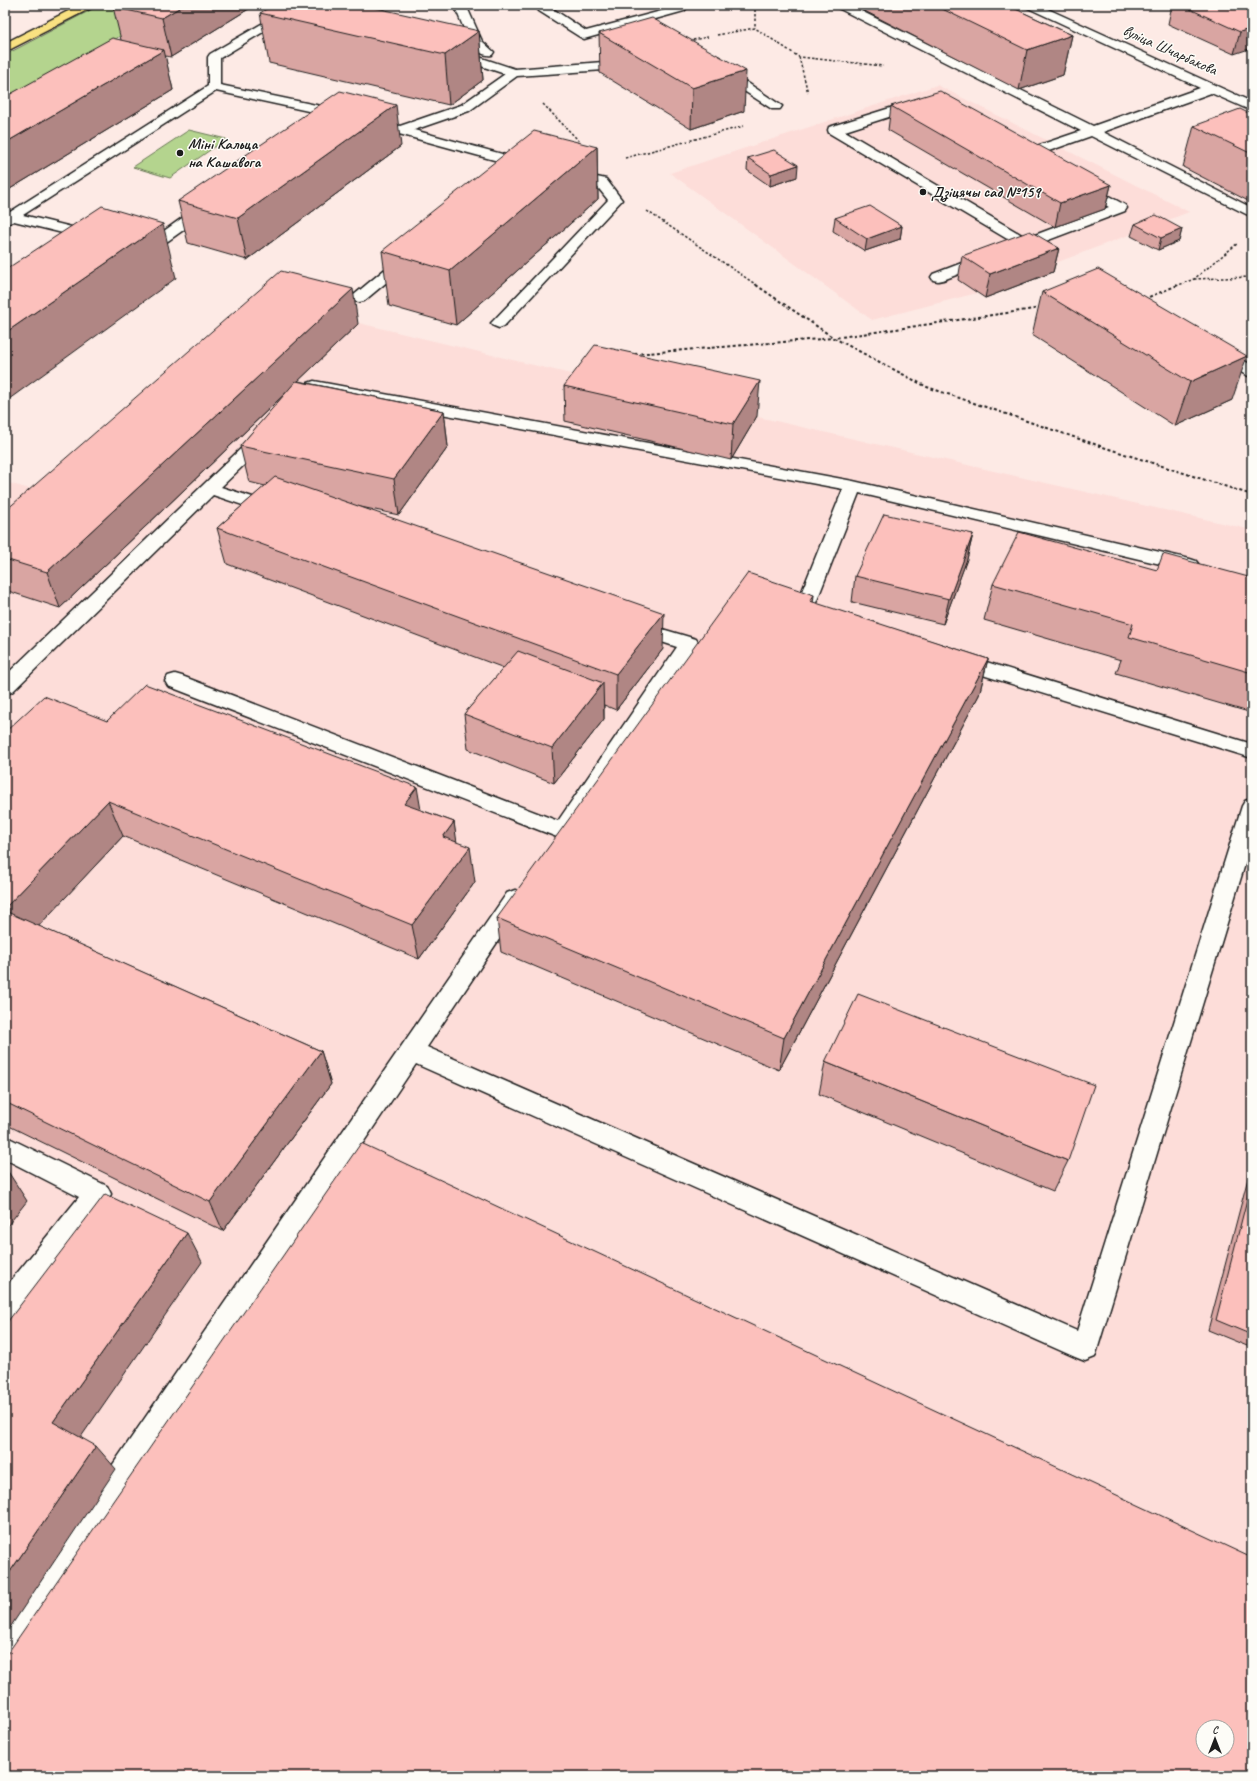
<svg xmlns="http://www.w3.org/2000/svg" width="1257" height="1781" viewBox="0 0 1257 1781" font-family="Caveat,sans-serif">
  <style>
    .built { fill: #fdddd9; fill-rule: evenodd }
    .green { fill: #b4d48e; stroke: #687855 }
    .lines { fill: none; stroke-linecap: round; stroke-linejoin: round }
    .minor-casing { stroke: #1c1c1c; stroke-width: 3 }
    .major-casing { stroke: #1c1c1c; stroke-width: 3 }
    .path-far1 { stroke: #1c1c1c; stroke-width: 1.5; stroke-dasharray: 2.5 2; stroke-linecap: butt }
    .path { stroke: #1c1c1c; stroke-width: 2; stroke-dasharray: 3 2.5; stroke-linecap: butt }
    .minor { fill: #fdfcf7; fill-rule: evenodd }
    .major { fill: #f9e181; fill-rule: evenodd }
    .wall { fill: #d9a5a2; stroke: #1c1c1c }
    .shaded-wall { fill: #b08684; stroke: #1c1c1c }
    .building { fill: #fcc0bc; stroke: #1c1c1c; fill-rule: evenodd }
    .poi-dot { fill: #1c1c1c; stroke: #fdfcf7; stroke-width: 1.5 }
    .labels { text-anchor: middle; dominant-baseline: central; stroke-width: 3; stroke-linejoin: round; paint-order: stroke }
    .far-street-label { font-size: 16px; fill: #1c1c1c; stroke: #fdfcf7 }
    .far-poi-label { font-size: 16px; font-weight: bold; fill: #1c1c1c; stroke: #fdfcf7; text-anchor: start }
  </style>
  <rect width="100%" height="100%" fill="#fdeae5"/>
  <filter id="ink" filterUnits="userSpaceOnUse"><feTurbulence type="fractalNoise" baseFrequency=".025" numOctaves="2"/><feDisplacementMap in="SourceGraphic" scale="8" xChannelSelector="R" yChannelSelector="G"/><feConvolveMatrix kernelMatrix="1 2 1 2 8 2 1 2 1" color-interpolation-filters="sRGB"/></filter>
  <g filter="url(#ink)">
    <!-- built -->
    <g class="built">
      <polygon points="937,85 1189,212 1045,267 985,298 977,293 872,320 670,173"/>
      <path d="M288 306 596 380 1252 530V1776H5V559ZM1203 1727H1227V1751H1203Z"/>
      <polygon points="5,482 40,492 5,522"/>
    </g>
    <!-- green -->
    <g class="green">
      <polygon points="100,5 175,5 94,51 5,134 5,55"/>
      <polygon points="189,130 226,139 170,178 133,167"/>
    </g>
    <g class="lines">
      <defs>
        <g id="minor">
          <polygon points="294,5 308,5 220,58 220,85 340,110 342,113 340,116 336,117 216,91 23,215 100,234 102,237 100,240 95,241 14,221 5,225 5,211 10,212 208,86 208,57 210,54"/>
          <path d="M454 5H466L482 41 494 52 492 55C472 59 461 19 454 5Z"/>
          <polygon points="535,5 547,5 586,31 680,6 686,9 684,11 584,39 580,37 539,11"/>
          <polygon points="834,5 849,5 1093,126 1200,88 1026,7 1024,5 1039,5 1252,102 1252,111 1211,93 1103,132 1252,208 1252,217 1091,136 1029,158 1019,158 1017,155 1019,152 1081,131 836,7"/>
          <path d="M452 48 515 69 603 62 629 54 633 55 635 58 633 61 604 70 517 76 469 111 414 130 524 160 526 163C521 170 515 175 506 173L504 170 509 164 366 125 365 122 366 119 371 118 400 126 461 105 505 74 448 55 446 52 448 49Z"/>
          <polygon points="720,66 724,67 782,106 780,109 772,109 716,73 714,70 716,67"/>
          <polygon points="919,99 923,100 925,103 923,106 845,131 1027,238 1109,207 1075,189 1073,186 1075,183 1085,183 1125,205 1127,208 1125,211 943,280 938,281 933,280 931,277 933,274 1014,243 829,133 828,130 829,127"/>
          <polygon points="569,171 606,179 622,200 504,326 499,328 494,326 491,323 494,320 608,200 596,185 564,178 562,175 564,172"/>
          <polygon points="208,202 213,203 215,206 213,209 158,248 153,249 134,247 132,244 134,241 150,241 203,203"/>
          <polygon points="407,254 412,255 414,258 412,261 364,301 359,302 354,301 352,298 354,295 402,255"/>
          <polygon points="1217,347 1222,349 1252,365 1252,377 1246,375 1212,355 1209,352 1212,349"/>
          <polygon points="314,381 853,481 1190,559 1196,561 1199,565 1196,569 1190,571 859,493 812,613 814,617 812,621 805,623 794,620 792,616 843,489 308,389 306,386 308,383"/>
          <polygon points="264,431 270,432 272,436 270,440 221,487 281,506 284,510 281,514 275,515 269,514 213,495 12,692 5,694 5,676 258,432"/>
          <polygon points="635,621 696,639 699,644 571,836 562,839 168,686 165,681 168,676 175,674 182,676 558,821 677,647 628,631 626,627 628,623"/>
          <polygon points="957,653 1252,744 1252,758 950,665 947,660 950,655"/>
          <polygon points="1252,798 1252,841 1095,1357 1085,1361 1075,1357 416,1064 16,1659 5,1664 5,1621 507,893 515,890 523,893 526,899 427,1047 1077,1331 1242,806 1245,801"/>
          <polygon points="5,1136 107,1186 111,1194 107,1202 15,1318 5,1322 5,1288 79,1197 5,1159"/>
        </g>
        <polygon id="major" points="80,5 95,5 93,7 5,52 5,43"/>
      </defs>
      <!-- minor casing -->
      <use href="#minor" class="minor-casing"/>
      <!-- major casing -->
      <use href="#major" class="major-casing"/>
      <!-- path-far1 -->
      <g class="path-far1">
        <polyline points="755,5 755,28"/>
        <polyline points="717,35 755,28 799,57 883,66"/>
        <polyline points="693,40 708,37"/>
        <polyline points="799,57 808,93"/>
        <polyline points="543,104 580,142"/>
        <polyline points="625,158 744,126"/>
        <polyline points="647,211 758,286"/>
        <polyline points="1194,279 1252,277"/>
        <polyline points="1176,286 1194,279 1238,243"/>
      </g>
      <!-- path -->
      <g class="path">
        <polyline points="756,285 834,338"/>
        <polyline points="1144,299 1178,285"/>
        <polyline points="1041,308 834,338 927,387 1103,447 1252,495"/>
        <polyline points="635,354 833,338"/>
        <polyline points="1252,420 1250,424 1252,425"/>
      </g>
      <!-- minor -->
      <use href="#minor" class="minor"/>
      <!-- major -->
      <use href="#major" class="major"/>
    </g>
    <!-- wall -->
    <g class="wall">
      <polygon points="117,5 255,5 171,57 165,56 173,90 5,192 5,97 121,40 113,7"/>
      <polygon points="646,5 663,5 652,8"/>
      <polygon points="853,5 1007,5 1072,35 1063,75 1019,90"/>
      <polygon points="1131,5 1148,5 1138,8"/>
      <polygon points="1172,5 1252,5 1234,54 1168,24"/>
      <polygon points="260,13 479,31 483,80 449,105 269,63"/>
      <polygon points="599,33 744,111 691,129 600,73"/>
      <polygon points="891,106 1111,185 1105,209 1055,227 888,130"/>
      <polygon points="1252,115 1252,203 1183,167 1194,126"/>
      <polygon points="401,146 247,260 188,243 178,201"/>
      <polygon points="597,147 598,199 456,325 389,306 382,251"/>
      <polygon points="748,158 797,177 770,186 747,170"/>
      <polygon points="835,218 902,226 900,239 865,251 833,231"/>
      <polygon points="1135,224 1182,229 1179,241 1158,250 1131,236"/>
      <polygon points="1059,248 1053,272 985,298 958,280 962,256"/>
      <polygon points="1042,292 1232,400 1175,426 1032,335"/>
      <polygon points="358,324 298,381 444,411 448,447 399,515 356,506 663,649 616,710 604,705 604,719 554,783 468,749 464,714 504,668 227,564 217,528 265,486 249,482 240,446 290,389 60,608 5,590 5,511"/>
      <polygon points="564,386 757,416 731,460 565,421"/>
      <polygon points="973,534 967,559 943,624 852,602 855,576"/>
      <polygon points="1157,570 1252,578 1252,713 1116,673 1121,660 984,620 993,584"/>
      <polygon points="813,603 988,659 979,695 779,1070 501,952 497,918"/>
      <polygon points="107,721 421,810 454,822 456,842 475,882 419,959 123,836 38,926 321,1051 331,1084 223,1231 5,1124 5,732"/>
      <polygon points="825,1062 1068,1161 1053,1191 819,1094"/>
      <polygon points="1252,1163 1252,1348 1208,1330"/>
    </g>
    <!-- shaded-wall -->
    <g class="shaded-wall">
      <polygon points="184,5 255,5 171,57 162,18"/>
      <polygon points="652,5 663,5 652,8"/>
      <polygon points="1139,5 1148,5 1138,8"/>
      <polygon points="1252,28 1252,48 1234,54 1240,32"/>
      <polygon points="479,31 483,80 449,105 445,55"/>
      <polygon points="1072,35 1063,75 1019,90 1027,50"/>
      <polygon points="164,50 173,90 5,192 5,143"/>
      <polygon points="746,71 744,111 691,129 692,88"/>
      <polygon points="396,105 401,146 247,260 238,218"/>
      <polygon points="597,147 598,199 456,325 450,271"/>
      <polygon points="798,165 797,177 770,186 771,174"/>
      <polygon points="1111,185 1105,209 1055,227 1060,203"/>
      <polygon points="163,224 176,278 5,402 5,333"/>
      <polygon points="902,226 900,239 865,251 867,239"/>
      <polygon points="1182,229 1179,241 1158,250 1161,238"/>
      <polygon points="1059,248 1053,272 985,298 990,274"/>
      <polygon points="353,289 358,324 60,608 47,572"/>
      <polygon points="1247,356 1232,400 1175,426 1190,382"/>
      <polygon points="760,381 757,416 731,460 733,424"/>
      <polygon points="444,411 448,447 399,515 394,479"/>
      <polygon points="973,534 967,559 943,624 949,599"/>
      <polygon points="814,595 810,631 810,601"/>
      <polygon points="664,613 663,649 616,710 616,674"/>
      <polygon points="988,659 979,695 779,1070 784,1038"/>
      <polygon points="603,683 604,719 554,783 552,748"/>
      <polygon points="417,787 423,822 404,804"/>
      <polygon points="108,801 123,836 21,945 5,914 5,908"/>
      <polygon points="454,822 459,857 443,837"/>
      <polygon points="470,847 475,882 419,959 412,925"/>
      <polygon points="321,1051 331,1084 223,1231 210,1202"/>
      <polygon points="7,1170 27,1201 5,1229 5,1173"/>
      <polygon points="187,1233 202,1262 74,1447 53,1422"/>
      <polygon points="96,1446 116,1469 5,1635 5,1579"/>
    </g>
    <!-- building -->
    <g class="building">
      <polygon points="117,5 184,5 162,18 113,7"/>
      <polygon points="273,5 363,5 479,31 445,55 260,13"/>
      <polygon points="934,5 1007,5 1072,35 1027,50"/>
      <polygon points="1181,5 1252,5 1252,28 1240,32"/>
      <polygon points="652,18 746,71 692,88 599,33"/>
      <polygon points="112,38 164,50 5,143 5,97"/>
      <polygon points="340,91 396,105 238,218 178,201"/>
      <polygon points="940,91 1111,185 1060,203 891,106"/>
      <polygon points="1240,109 1252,115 1252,154 1194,126"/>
      <polygon points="534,131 597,147 450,271 382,251"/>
      <polygon points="774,150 798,165 771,174 748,158"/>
      <polygon points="102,206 163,224 5,333 5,270"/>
      <polygon points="870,206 902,226 867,239 835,218"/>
      <polygon points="1156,215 1182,229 1161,238 1135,224"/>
      <polygon points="1030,231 1059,248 990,274 962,256"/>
      <polygon points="1098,269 1247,356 1190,382 1042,292"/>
      <polygon points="281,271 353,289 47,572 5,559 5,511"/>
      <polygon points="595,345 760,381 733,424 564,386"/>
      <polygon points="296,381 444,411 394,479 240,446"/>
      <polygon points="275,477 664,613 616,674 217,528"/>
      <polygon points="884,514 973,534 949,599 855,576"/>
      <polygon points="1019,532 1157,570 1163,554 1252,578 1252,673 1129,637 1133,624 993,584"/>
      <polygon points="748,573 814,595 810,601 988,659 784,1038 497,918"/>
      <polygon points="518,651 603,683 552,748 464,714"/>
      <polygon points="145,684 417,787 404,804 454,822 443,837 470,847 412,925 108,801 5,908 5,732 44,696 107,721"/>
      <polygon points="5,911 321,1051 210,1202 5,1102"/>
      <polygon points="858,994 1094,1085 1068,1161 825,1062"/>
      <path d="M361 1143 1252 1558V1776H5V1657ZM1203 1727H1227V1751H1203Z"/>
      <polygon points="1252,1180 1252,1335 1216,1320"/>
      <polygon points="105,1194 187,1233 53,1422 96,1446 5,1579 5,1325"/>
    </g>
  </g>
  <!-- markers -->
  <g class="poi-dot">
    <circle cx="180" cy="153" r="4"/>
    <circle cx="923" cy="192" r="4"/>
  </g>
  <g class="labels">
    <!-- far-street labels -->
    <g class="far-street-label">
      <text transform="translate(1170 50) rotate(24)">вуліца Шчарбакова</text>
    </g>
    <!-- far-poi labels -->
    <g class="far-poi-label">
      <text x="188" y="144">Міні Кальца<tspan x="188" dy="18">на Кашавога</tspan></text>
      <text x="931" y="192">Дзіцячы сад №159</text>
    </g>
  </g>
  <!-- margin -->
  <rect width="1257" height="1781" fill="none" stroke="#fdfcf7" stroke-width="20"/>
  <rect x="10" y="10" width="1237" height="1761" fill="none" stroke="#1c1c1c" stroke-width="1.5" filter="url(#ink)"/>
  <!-- north arrow -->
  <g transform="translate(1215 1739)"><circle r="19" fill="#fdfcf7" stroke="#a3a29f"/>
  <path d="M0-3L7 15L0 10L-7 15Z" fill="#1c1c1c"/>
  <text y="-6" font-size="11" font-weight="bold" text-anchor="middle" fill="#1c1c1c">С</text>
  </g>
</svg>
